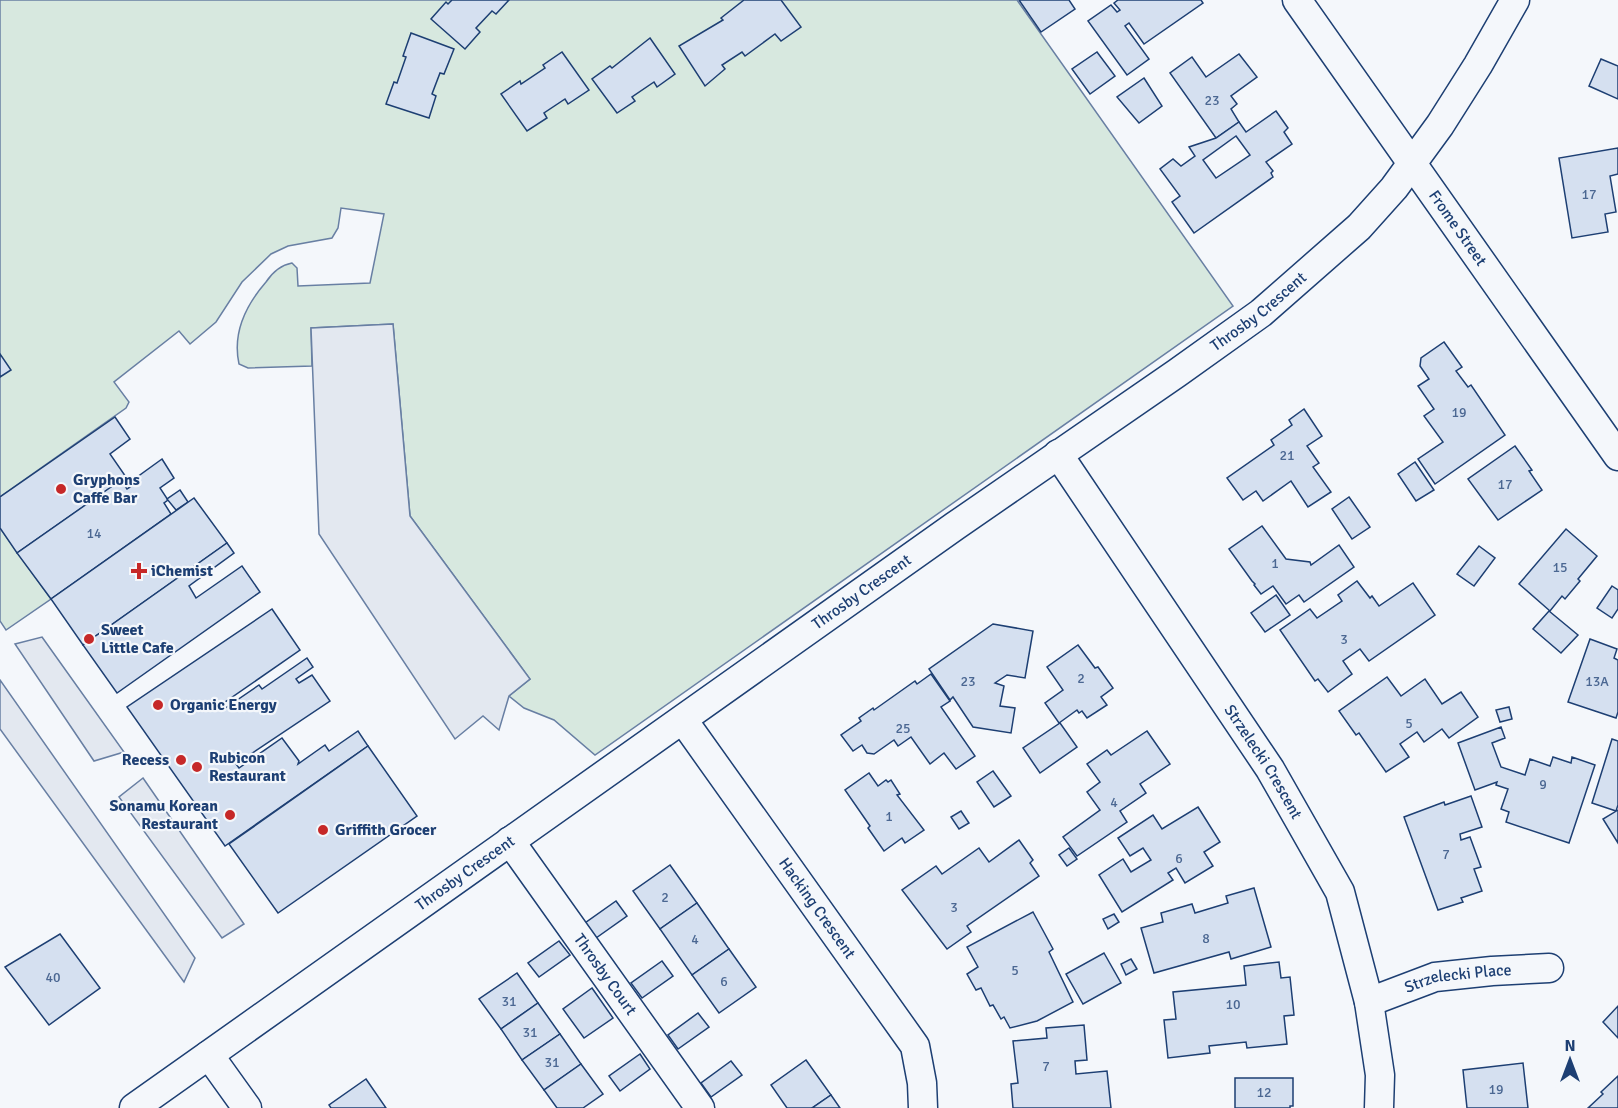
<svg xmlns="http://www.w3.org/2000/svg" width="1618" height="1108" viewBox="0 0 1618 1108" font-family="Signika,sans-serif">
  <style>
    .green { fill: #d7e8df; stroke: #687fa3; stroke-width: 1.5 }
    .parking { fill: #e3e8f0; stroke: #687fa3; stroke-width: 1.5 }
    .building { fill: #d5e0f0; stroke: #1d3f73; stroke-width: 1.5; fill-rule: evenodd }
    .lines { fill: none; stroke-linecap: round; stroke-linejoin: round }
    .street-casing { stroke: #1d3f73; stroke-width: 31 }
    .street { stroke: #f4f7fb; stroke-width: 28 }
    .poi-dot { fill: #c62828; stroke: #f4f7fb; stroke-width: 2 }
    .labels { text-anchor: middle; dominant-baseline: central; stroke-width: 4.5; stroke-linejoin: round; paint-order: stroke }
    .number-label { font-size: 14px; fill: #4b6792 }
    .street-label { font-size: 16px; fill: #1d3f73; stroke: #f4f7fb }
    .poi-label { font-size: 16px; font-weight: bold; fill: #1d3f73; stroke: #f4f7fb; text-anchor: start }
  </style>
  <rect width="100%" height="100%" fill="#f4f7fb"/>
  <!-- green -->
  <g class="green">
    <path d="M0 0H1017L1233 306 595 755 554 720 524 708 509 696 530 679 410 516 393 324 311 328 312 366 248 368 239 364C232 332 246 305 266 282 272 273 281 265 292 263L297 268 298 286 370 283 384 214 341 208 338 228 332 238 288 246 271 254 242 282 216 322 190 344 179 331 114 382 129 402 126 408 0 497Z"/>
    <polygon points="0,528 51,599 6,630 0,621"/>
  </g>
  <!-- parking -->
  <g class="parking">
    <polygon points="393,324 410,516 530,679 509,696 499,730 483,716 455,739 319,534 311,328"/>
    <polygon points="42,637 124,752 94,761 15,644"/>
    <polygon points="0,680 195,958 184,982 0,729"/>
    <polygon points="143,778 244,924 222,938 119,797"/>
  </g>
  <!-- building -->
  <g class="building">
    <polygon points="452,0 509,0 496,14 492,11 476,28 480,32 465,49 431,19 446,2 448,4"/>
    <polygon points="744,0 781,0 801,27 781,41 775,34 745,56 742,52 722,65 725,69 705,86 679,46 723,20 721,18"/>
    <polygon points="1019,0 1069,0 1075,9 1041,32"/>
    <polygon points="1118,0 1201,0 1203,3 1144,44 1129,23 1125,26 1149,59 1127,75 1088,21 1111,5 1117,12 1120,10 1114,3"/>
    <polygon points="411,33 454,49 444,74 440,73 432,94 436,96 429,118 386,104 394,82 397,83 406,57 403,56"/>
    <polygon points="650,38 675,74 657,87 654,82 632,97 635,101 617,113 592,79 610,66 612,68"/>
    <polygon points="562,52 589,90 568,104 565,99 544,113 547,118 527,131 501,94 520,81 521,84 545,68 543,65"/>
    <polygon points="1097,52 1115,76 1090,94 1072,69"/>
    <polygon points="1239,54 1257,77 1231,96 1237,104 1231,109 1239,122 1216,138 1170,73 1192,57 1206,77"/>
    <polygon points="1601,59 1618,66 1618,99 1589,86"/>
    <polygon points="1144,78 1162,106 1139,123 1117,97"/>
    <path d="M1276 111 1288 128 1284 132 1292 144 1266 162 1273 171 1271 173 1273 177 1194 233 1172 202 1180 196 1160 169 1173 159 1181 166 1195 156 1189 147 1216 138 1239 122 1246 132ZM1236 136 1250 155 1216 178 1203 160Z"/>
    <polygon points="1618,148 1618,174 1610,176 1616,212 1605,214 1608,232 1572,238 1559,158"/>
    <polygon points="1444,342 1462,367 1456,371 1468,387 1471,385 1505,435 1435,484 1418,459 1443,442 1424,416 1434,409 1418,386 1429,379 1420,366 1421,358"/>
    <polygon points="0,354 11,370 0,377"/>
    <polygon points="1304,409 1322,436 1307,446 1319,463 1313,467 1331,492 1308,507 1291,481 1263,501 1256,491 1243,500 1227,478 1274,445 1271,440 1292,425 1289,420"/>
    <polygon points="115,417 130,439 110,454 126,477 17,553 0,528 0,497"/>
    <polygon points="1515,446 1532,470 1529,471 1542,490 1498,520 1468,479"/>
    <polygon points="162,459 174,478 160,488 168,500 164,503 171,514 51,599 17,553 121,480 127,489 135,484 133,480"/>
    <polygon points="1415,462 1434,490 1416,501 1398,474"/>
    <polygon points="180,490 188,502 176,510 167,499"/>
    <polygon points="1349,497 1370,527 1352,539 1332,509"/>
    <polygon points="194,498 227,543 83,645 51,599"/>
    <polygon points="1262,526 1286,559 1310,562 1311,565 1339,545 1354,567 1304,602 1299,595 1286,604 1273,586 1261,594 1254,585 1255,584 1252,581 1229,549"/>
    <polygon points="1566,529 1597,556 1578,579 1580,581 1565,599 1562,596 1550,611 1519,584"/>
    <polygon points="227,543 234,553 189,586 196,598 242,566 260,592 117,693 83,645"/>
    <polygon points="1479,546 1495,558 1474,586 1457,574"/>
    <polygon points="1357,581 1370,598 1372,596 1379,606 1413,583 1435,615 1369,661 1360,649 1343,661 1352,674 1328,692 1318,679 1315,681 1280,630 1310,609 1317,618 1342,601 1338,595"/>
    <polygon points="1612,586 1618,590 1618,609 1612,618 1597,608"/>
    <polygon points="1276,595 1290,615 1265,632 1251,613"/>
    <polygon points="272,609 300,650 218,707 221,711 259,685 262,689 307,658 313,667 296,679 299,683 312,675 330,701 236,764 239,768 282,738 299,761 298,764 325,745 329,751 358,731 368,746 225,846 127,707"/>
    <polygon points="1549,611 1578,635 1561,653 1533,629"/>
    <polygon points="993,624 1033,631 1025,678 1007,675 995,683 1004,686 1000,706 1015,708 1011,733 973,727 953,697 950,700 929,669"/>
    <polygon points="1590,639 1617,649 1614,658 1618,660 1618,712 1616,718 1568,702"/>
    <polygon points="1078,645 1095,668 1098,667 1113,688 1101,697 1107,705 1087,718 1082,711 1079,713 1077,710 1059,723 1045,703 1063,690 1047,667"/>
    <polygon points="931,674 950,701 941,707 975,756 956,769 944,753 930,764 911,737 898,746 894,740 874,754 867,753 862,745 853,751 841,735 861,721 859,718 873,708 874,710 915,681 917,684"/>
    <polygon points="1387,677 1401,696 1425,679 1442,704 1461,692 1478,717 1449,738 1442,729 1424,742 1417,732 1400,744 1409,757 1386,772 1359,733 1356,735 1339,711"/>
    <polygon points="1509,707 1512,719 1500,722 1496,710"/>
    <polygon points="1060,723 1077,747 1040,773 1023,748"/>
    <polygon points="1501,727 1505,738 1492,743 1501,767 1525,775 1530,759 1550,766 1553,757 1571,763 1572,757 1595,765 1569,843 1506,822 1509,812 1501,809 1508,789 1496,785 1497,782 1475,790 1458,743"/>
    <polygon points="1147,731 1170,764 1140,784 1146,793 1120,811 1127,822 1077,856 1063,837 1100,810 1087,792 1100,782 1087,764 1107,750 1111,755"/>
    <polygon points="1612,739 1618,741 1618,805 1616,811 1592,803"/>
    <polygon points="368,746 417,816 278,913 229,844"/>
    <polygon points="993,771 1011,796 994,807 977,782"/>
    <polygon points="869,773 878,786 886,780 888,782 891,780 900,794 897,795 924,830 905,843 902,838 884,851 868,828 870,826 845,790"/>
    <polygon points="1471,796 1482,827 1460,834 1461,840 1470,837 1481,867 1474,869 1482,891 1461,898 1463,902 1438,910 1404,817 1444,802 1445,805"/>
    <polygon points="1198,807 1220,842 1204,852 1213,866 1185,883 1176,868 1168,873 1173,880 1122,912 1099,875 1123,859 1131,872 1151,860 1143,848 1130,856 1118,838 1153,815 1162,829"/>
    <polygon points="1618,810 1618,843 1603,819"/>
    <polygon points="961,811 969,823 959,829 951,817"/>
    <polygon points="1019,840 1033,860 1030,863 1039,876 967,926 971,932 947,949 902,890 936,866 942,874 979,848 989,862"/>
    <polygon points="1069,848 1077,859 1067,866 1059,855"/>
    <polygon points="670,865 697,903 660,929 633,891"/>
    <polygon points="1254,888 1271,947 1231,959 1229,952 1154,973 1141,928 1163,922 1161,913 1192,904 1195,913 1228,903 1226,896"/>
    <polygon points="616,901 627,916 596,938 585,923"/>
    <polygon points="697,903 729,949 692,975 660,929"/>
    <polygon points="1033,912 1053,949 1049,952 1073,1002 1037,1021 1010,1028 1004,1017 1001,1019 993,1005 990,1006 981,988 976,990 967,974 978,967 967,947"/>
    <polygon points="1114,914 1119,922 1108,929 1103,919"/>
    <polygon points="60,934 100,988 49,1025 5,967"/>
    <polygon points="559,941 570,955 539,977 528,963"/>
    <polygon points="729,949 756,987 719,1013 692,975"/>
    <polygon points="1104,953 1121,983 1083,1004 1066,974"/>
    <polygon points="1131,959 1137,969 1126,975 1121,964"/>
    <polygon points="662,961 673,976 642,998 631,983"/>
    <polygon points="1279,962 1281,978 1290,977 1294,1015 1284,1016 1287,1044 1247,1048 1246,1042 1209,1046 1210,1053 1168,1058 1164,1020 1176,1019 1173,992 1246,985 1244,966"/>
    <polygon points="517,973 538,1003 501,1029 479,999"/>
    <polygon points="592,988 613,1018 584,1038 563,1009"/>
    <polygon points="538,1003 560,1034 522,1060 501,1029"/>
    <polygon points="1618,1006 1618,1038 1603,1022"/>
    <polygon points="698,1013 709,1027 678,1049 668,1035"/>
    <polygon points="1084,1025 1087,1060 1075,1061 1076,1074 1107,1071 1111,1108 1013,1108 1011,1084 1018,1083 1013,1041 1047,1038 1046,1028"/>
    <polygon points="560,1034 581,1064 544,1090 522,1060"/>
    <polygon points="640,1054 650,1069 620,1091 609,1076"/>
    <polygon points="806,1060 831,1095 812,1108 787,1108 771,1085"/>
    <polygon points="731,1061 742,1075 711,1097 701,1083"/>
    <polygon points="1523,1063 1528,1108 1467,1108 1463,1070"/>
    <polygon points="581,1064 603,1094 583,1108 557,1108 544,1090"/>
    <polygon points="1618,1076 1618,1108 1588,1108 1603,1094 1601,1092"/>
    <polygon points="1235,1078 1293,1078 1293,1106 1290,1106 1290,1108 1235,1108"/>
    <polygon points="366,1079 386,1108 331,1108 329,1105"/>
    <polygon points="831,1095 840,1108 812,1108"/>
  </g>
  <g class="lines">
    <defs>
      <g id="street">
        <path id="s1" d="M1297 0 1618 456"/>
        <path id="s2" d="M1058 454 1270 769 1340 892 1369 1002 1380 1075 1379 1108"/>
        <path id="s3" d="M683 720 915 1046 922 1083 923 1108"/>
        <path id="s4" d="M510 841 700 1108"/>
        <path id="s5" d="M1369 1002 1435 977 1492 971 1549 968"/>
        <polyline points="209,1055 247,1108"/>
        <path id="s6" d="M134 1108 955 526 1177 373 1261 313 1359 227 1394 188 1440 125 1478 65 1515 0"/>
      </g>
    </defs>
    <!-- street casing -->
    <use href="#street" class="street-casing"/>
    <!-- street -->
    <use href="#street" class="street"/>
  </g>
  <!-- markers -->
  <g class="poi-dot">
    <circle cx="61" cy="489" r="6"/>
    <path d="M136 562h6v6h6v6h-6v6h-6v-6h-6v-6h6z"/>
    <circle cx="89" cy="639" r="6"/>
    <circle cx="158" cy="705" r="6"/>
    <circle cx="181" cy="760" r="6"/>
    <circle cx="197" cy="767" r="6"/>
    <circle cx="230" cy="815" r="6"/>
    <circle cx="323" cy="830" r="6"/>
  </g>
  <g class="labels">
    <!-- number labels -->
    <g class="number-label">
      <text x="1212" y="100">23</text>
      <text x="1589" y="194">17</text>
      <text x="1459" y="412">19</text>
      <text x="1287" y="455">21</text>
      <text x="1505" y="484">17</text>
      <text x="94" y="533">14</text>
      <text x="1275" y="563">1</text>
      <text x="1560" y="567">15</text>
      <text x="1344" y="639">3</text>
      <text x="1081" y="678">2</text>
      <text x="968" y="681">23</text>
      <text x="1597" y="681">13A</text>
      <text x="1409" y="723">5</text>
      <text x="903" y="728">25</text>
      <text x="1543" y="784">9</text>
      <text x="1114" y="802">4</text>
      <text x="889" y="816">1</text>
      <text x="1446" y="854">7</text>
      <text x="1179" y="858">6</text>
      <text x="665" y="897">2</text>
      <text x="954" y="907">3</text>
      <text x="1206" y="938">8</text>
      <text x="695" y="939">4</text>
      <text x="1015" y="970">5</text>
      <text x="53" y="977">40</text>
      <text x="724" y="981">6</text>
      <text x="509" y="1001">31</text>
      <text x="1233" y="1004">10</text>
      <text x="530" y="1032">31</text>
      <text x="552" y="1062">31</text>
      <text x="1046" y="1066">7</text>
      <text x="1496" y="1089">19</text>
      <text x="1264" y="1092">12</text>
    </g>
    <!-- street labels -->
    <g class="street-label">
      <text stroke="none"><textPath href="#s1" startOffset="279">Frome Street</textPath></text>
      <text stroke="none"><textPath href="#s6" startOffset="1378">Throsby Crescent</textPath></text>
      <text stroke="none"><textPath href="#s6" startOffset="892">Throsby Crescent</textPath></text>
      <text stroke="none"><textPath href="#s2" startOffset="370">Strzelecki Crescent</textPath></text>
      <text stroke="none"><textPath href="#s6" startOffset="406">Throsby Crescent</textPath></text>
      <text stroke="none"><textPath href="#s3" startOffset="231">Hacking Crescent</textPath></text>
      <text stroke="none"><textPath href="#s4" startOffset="164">Throsby Court</textPath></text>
      <text stroke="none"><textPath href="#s5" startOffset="93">Strzelecki Place</textPath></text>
    </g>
    <!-- poi labels -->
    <g class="poi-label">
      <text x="73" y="480">Gryphons<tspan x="73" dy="18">Caffe Bar</tspan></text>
      <text x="151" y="571">iChemist</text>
      <text x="101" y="630">Sweet<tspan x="101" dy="18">Little Cafe</tspan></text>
      <text x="170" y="705">Organic Energy</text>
      <text x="209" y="758">Rubicon<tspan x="209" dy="18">Restaurant</tspan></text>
      <text x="169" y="760" text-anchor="end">Recess</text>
      <text x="218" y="806" text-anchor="end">Sonamu Korean<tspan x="218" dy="18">Restaurant</tspan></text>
      <text x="335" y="830">Griffith Grocer</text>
    </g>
  </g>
  <!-- north arrow -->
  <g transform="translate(1570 1060)" stroke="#f4f7fb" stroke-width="4.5" paint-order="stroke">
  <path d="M0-4.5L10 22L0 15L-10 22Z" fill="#1d3f73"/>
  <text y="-9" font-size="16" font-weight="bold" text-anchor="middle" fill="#1d3f73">N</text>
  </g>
</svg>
